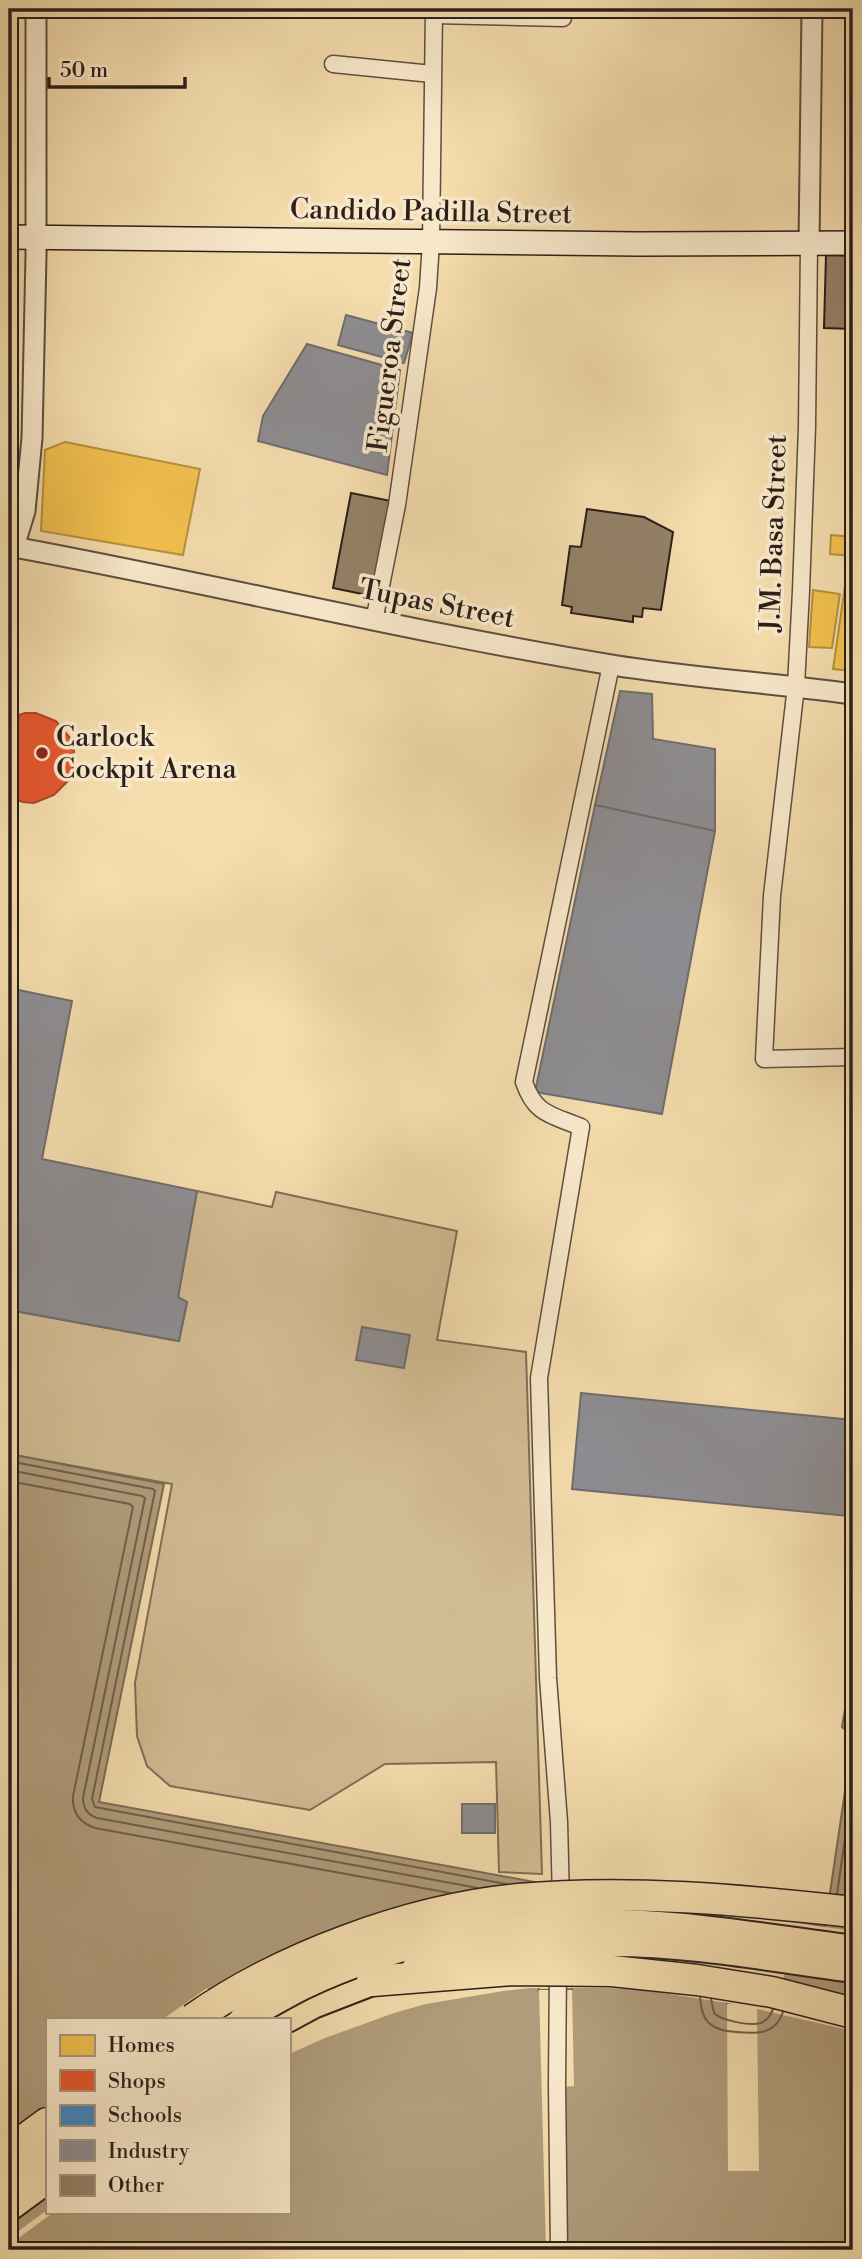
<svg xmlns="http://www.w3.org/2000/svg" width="862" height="2259" viewBox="0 0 862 2259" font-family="'Libre Bodoni',serif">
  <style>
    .green { fill: #d2bc94; stroke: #7e6e58; stroke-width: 2 }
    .water { fill: #b09c7b; stroke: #7b6a55; stroke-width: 2; fill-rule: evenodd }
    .pier { fill: #f4dcad }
    .homes { fill: #f2c14e; stroke: #b6903f; stroke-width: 2 }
    .shops { fill: #e4572e; stroke: #ac4628; stroke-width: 2 }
    .schools { fill: #3f88c5; stroke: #396892; stroke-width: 2 }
    .industry { fill: #8d8d92; stroke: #706c6e; stroke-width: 2 }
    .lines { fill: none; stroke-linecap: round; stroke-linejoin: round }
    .shore { stroke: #6e5e4b; stroke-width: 2 }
    .building { fill: #948167; stroke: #2b1f1b; stroke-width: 2 }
    .minor-casing { stroke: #5d4e40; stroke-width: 19 }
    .tertiary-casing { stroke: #5d4e40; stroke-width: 23 }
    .secondary-casing { stroke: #2b1f1b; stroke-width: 26 }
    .trunk-casing { stroke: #2b1f1b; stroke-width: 30 }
    .motorway-casing { stroke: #2b1f1b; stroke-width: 33 }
    .minor { stroke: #f8e8ca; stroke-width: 16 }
    .tertiary { stroke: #f8e8ca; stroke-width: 19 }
    .secondary { stroke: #f8e8ca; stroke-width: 23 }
    .trunk { stroke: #f4dcad; stroke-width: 26 }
    .motorway { stroke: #f4dcad; stroke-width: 30 }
    .trunk-bridge-casing { stroke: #2b1f1b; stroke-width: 30; stroke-linecap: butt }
    .motorway-bridge-casing { stroke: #2b1f1b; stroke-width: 33; stroke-linecap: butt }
    .trunk-bridge { stroke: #f4dcad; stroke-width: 26 }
    .motorway-bridge { stroke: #f4dcad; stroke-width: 30 }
    .poi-dot { fill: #8f2418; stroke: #f8e8ca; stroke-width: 2.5 }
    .labels { text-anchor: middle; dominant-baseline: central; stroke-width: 7; stroke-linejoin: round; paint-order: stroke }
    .street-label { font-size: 28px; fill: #2b1f1b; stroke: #f8e8ca }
    .poi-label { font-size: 28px; fill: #2b1f1b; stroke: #f8e8ca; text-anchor: start }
  </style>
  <rect width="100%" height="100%" fill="#f4dcad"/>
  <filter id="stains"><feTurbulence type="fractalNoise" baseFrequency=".00286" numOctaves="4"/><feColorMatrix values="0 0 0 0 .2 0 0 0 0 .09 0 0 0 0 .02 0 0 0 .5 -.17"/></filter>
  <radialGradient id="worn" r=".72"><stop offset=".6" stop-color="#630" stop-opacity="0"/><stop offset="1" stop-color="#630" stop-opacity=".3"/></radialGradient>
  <!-- green -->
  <polygon class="green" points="197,1191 272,1207 276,1192 457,1231 437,1340 526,1352 542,1874 499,1872 496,1762 385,1764 310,1810 170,1786 147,1766 137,1736 135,1683 172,1484 9,1454 9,1310 179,1341 187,1302 178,1297"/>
  <!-- water -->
  <path class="water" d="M9 1454 164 1484 99 1802 535 1882 539 1990 572 1989 574 1889 721 1906 727 2004 757 2008V1912L825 1927 853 1737 842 1727 853 1663V2250H9ZM47 2019H289V2212H47Z"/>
  <!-- pier -->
  <g class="pier">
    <polygon points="619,1906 725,1913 730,2001 754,2004 754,1917 853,1931 853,1981 785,1973 782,1982 853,2001 853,2031 757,2009 759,2171 728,2171 727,2004 734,2004 643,1990 609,1988 530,1988 503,1991 426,2004 394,2013 325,2038 289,2054 289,2019 163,2019 207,1988 223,2017 299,1975 539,1909 542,1987 569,1986 570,1908"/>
    <polygon points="539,1990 572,1990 574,2086 564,2087 564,2250 546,2250"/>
    <polygon points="47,2210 54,2212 9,2245 9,2238"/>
  </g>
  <!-- homes -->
  <g class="homes">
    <polygon points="65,442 200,469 183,555 41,531 45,450"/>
    <polygon points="831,535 853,537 853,556 830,554"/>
    <polygon points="847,572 853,573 852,671 833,669"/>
    <polygon points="813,590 840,594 832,648 809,647"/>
  </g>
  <!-- shops -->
  <polygon class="shops" points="25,713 36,713 56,721 70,738 74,748 73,769 69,780 54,795 34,803 23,802 9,797 9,718"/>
  <!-- schools -->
  <polygon class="schools" points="847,9 853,9 853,180 848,180"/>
  <!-- industry -->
  <g class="industry">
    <polygon points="346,315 413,333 404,363 338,345"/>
    <polygon points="307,344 400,370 387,475 258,441 263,416"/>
    <polygon points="620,691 652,694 653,739 715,749 715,831 595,805"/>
    <polygon points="595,805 715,831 662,1114 535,1092"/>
    <polygon points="9,988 72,1001 42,1159 197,1191 178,1297 187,1302 179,1341 9,1310"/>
    <polygon points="362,1327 410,1335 404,1368 356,1360"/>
    <polygon points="581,1393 853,1420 853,1458 848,1516 572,1489"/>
    <rect x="462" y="1804" width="33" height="29"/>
  </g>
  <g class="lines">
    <!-- shore -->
    <g class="shore">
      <polyline points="9,1461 153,1489 155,1491 92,1799 95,1807 506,1884"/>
      <path d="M9 1470 142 1496 145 1498 83 1798C83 1808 88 1815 97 1818L478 1888"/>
      <path d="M9 1481 130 1504 133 1507 73 1796C72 1812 80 1823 95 1828L450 1893"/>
      <polyline points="837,1894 853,1783"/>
      <path d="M700 1997C701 2007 702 2016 709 2023 717 2030 726 2031 736 2032 757 2034 775 2035 783 2012"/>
      <path d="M711 1999 714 2013C722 2021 750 2026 761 2023 768 2020 770 2016 773 2009"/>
    </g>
  </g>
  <!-- building -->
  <g class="building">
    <polygon points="826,255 853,256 853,329 824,328"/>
    <polygon points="351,493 391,501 372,596 333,588"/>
    <polygon points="587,509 644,517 673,532 661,610 643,608 642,617 633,616 633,622 571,613 572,607 562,605 570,546 581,547"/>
  </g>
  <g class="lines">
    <defs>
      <g id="minor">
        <polyline points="434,15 563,18"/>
        <polyline points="333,64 432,74"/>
        <polyline points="809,244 807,427 801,591 796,686 772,896 764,1059 853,1057"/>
        <polyline points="374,621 397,505 428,288 431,242 434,9"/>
        <path d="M561 1901 559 1822 548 1678 539 1378 581 1127C552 1115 535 1115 524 1082L611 665"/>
        <polyline points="558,1965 557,2085 559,2250"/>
      </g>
      <g id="tertiary">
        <path d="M36 9V255L32 438 25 511 14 547C214 584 411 632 612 665 692 678 773 683 853 694"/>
        <polyline points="809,244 812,9"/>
      </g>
      <polyline id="secondary" points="9,237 638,244 853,243"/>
      <g id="trunk">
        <polyline points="287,2019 313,2005 380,1979"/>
        <polyline points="9,2182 47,2154"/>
        <polyline points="9,2208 47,2180"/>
      </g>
      <polyline id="motorway" points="9,2151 47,2123"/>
    </defs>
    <!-- minor casing -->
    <use href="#minor" class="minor-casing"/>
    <!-- tertiary casing -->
    <use href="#tertiary" class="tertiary-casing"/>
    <!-- secondary casing -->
    <use href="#secondary" class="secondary-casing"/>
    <!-- trunk casing -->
    <use href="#trunk" class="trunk-casing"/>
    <!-- motorway casing -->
    <use href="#motorway" class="motorway-casing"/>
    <!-- minor -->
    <use href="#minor" class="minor"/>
    <!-- tertiary -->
    <use href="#tertiary" class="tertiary"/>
    <!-- secondary -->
    <use href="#secondary" class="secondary"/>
    <!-- trunk -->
    <use href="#trunk" class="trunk"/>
    <!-- motorway -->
    <use href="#motorway" class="motorway"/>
    <defs>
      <g id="trunk-bridge">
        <path d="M415 1969C477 1952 540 1943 604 1943 687 1942 771 1958 853 1969"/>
        <path d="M243 2019C263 2008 283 1996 303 1986 345 1966 404 1945 450 1936 506 1926 563 1922 620 1923 698 1925 776 1939 853 1949"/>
      </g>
      <g id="motorway-bridge">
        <polyline points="372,1981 513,1970 612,1971 697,1980 772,1992 853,2013"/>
        <path d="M193 2019C281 1957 411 1909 519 1899 629 1889 743 1900 853 1912"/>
      </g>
    </defs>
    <!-- trunk-bridge casing -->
    <use href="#trunk-bridge" class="trunk-bridge-casing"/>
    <!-- motorway-bridge casing -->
    <use href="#motorway-bridge" class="motorway-bridge-casing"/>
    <!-- trunk-bridge -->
    <use href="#trunk-bridge" class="trunk-bridge"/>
    <!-- motorway-bridge -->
    <use href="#motorway-bridge" class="motorway-bridge"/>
  </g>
  <!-- markers -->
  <circle class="poi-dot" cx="42" cy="753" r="7"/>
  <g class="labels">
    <!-- street labels -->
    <g class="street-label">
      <text transform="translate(431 212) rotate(1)">Candido Padilla Street</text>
      <text transform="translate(390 355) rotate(-83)">Figueroa Street</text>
      <text transform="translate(774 533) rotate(-88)">J.M. Basa Street</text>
      <text transform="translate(437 604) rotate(11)">Tupas Street</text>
    </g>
    <!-- poi labels -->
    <g class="poi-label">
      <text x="56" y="737">Carlock<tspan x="56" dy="32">Cockpit Arena</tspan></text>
    </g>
  </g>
  <!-- margin -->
  <rect width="862" height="2259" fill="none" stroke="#f4dcad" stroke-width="35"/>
  <rect x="10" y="10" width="841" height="2238" fill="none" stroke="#2b1f1b" stroke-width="3.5"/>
  <rect x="18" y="18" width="827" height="2224" fill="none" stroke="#2b1f1b" stroke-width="2"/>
  <!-- legend -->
  <rect x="46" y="2018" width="245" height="196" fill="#f8e8ca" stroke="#a69884" stroke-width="2"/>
  <rect x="60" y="2035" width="35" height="21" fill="#f2c14e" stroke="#a69884" stroke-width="2"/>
  <text x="108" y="2052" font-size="21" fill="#2b1f1b">Homes</text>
  <rect x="60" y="2070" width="35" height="21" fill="#e4572e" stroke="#a69884" stroke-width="2"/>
  <text x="108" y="2088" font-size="21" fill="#2b1f1b">Shops</text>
  <rect x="60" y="2105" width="35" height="21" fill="#3f88c5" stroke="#a69884" stroke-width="2"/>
  <text x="108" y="2122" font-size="21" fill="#2b1f1b">Schools</text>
  <rect x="60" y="2140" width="35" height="21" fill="#8d8d92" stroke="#a69884" stroke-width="2"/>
  <text x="108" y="2158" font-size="21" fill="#2b1f1b">Industry</text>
  <rect x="60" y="2175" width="35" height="21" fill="#948167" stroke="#a69884" stroke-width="2"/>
  <text x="108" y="2192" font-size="21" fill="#2b1f1b">Other</text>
  <!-- scale -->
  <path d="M49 77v10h136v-10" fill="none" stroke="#2b1f1b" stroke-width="3.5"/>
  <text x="60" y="77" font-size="21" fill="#2b1f1b" stroke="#f8e8ca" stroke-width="5" paint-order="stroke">50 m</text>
  <rect width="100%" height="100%" filter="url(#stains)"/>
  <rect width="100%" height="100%" fill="url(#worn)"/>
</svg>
